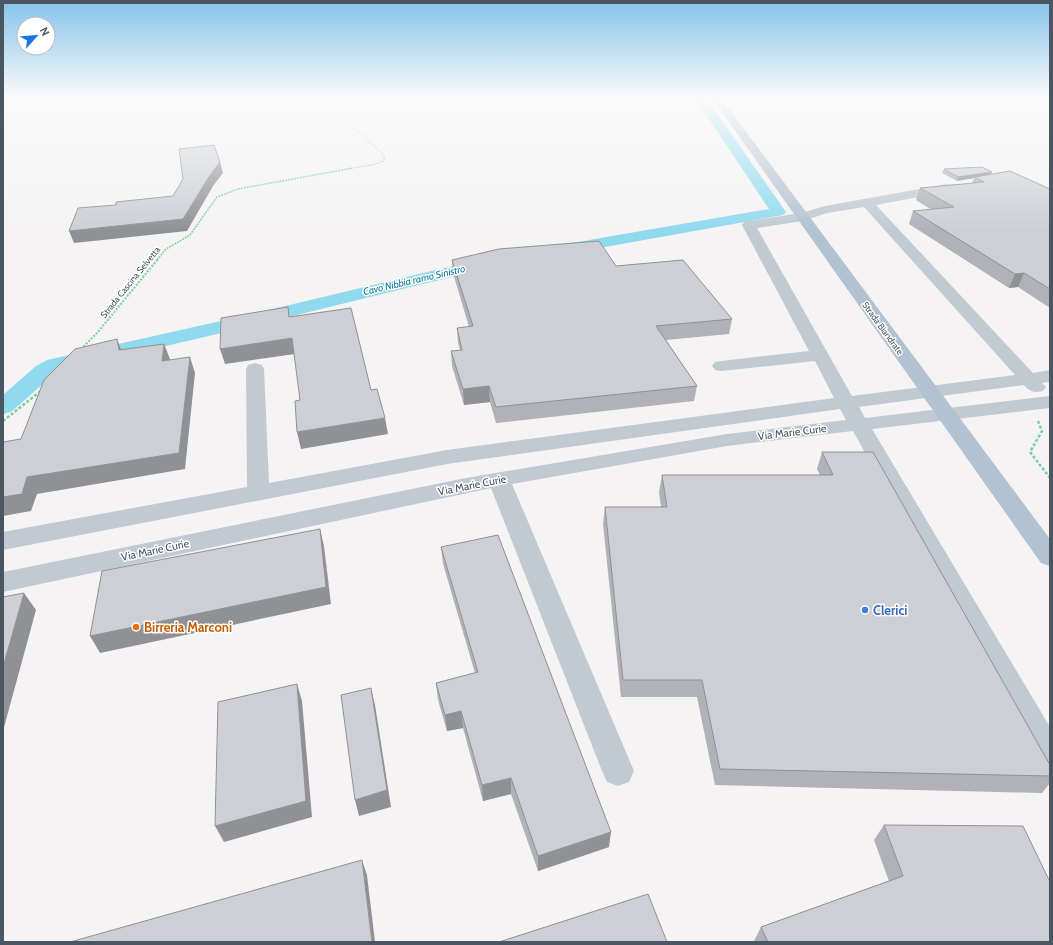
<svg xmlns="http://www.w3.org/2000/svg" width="1053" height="945" viewBox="0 0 1053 945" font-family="Cabin,sans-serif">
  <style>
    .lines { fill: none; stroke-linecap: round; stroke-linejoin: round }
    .canal { fill: #90daee; fill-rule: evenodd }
    .path-far3 { stroke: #7ad0a6; stroke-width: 1; stroke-dasharray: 1.5 1; stroke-linecap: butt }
    .path-far2 { stroke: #7ad0a6; stroke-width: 1.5; stroke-dasharray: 2 1; stroke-linecap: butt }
    .path-far1 { stroke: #7ad0a6; stroke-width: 2; stroke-dasharray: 2 1.5; stroke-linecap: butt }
    .path { stroke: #7ad0a6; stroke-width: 2.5; stroke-dasharray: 3 2; stroke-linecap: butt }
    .minor { fill: #c1cad2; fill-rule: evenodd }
    .major { fill: #b3c2d1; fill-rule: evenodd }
    .wall { fill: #b0b2b7 }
    .shaded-wall { fill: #909195 }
    .building { fill: #cdcfd5; stroke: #909195 }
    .shop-dot { fill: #3f7fe0; stroke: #fff; stroke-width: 1.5 }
    .food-dot { fill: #e8710a; stroke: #fff; stroke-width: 1.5 }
    .labels { text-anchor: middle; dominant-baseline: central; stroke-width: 3; stroke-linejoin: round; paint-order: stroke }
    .far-street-label { font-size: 9px; fill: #4a5661; stroke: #fff }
    .far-water-label { font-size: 10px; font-style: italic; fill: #0c7c9b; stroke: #fff }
    .street-label { font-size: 11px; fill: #4a5661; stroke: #fff }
    .near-shop-label { font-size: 13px; font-weight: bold; fill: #366cbe; stroke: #fff; text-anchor: start }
    .near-food-label { font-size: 13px; font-weight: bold; fill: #c56008; stroke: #fff; text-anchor: start }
  </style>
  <rect width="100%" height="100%" fill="#f5f3f3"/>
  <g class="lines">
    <!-- canal -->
    <g class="canal">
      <polygon points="695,98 706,98 786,212 783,215 566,254 560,253 558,249 560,245 566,244 769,209"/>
      <polygon points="486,258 492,259 495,263 492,267 252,326 62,370 52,376 11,412 3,414 3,395 36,366 47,360 252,314"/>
    </g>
    <!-- path-far3 -->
    <polyline class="path-far3" points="326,98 350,124 384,155 384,161 372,165 347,169"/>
    <!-- path-far2 -->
    <polyline class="path-far2" points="157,260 166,249 190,235 217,197 238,189 353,168"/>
    <!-- path-far1 -->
    <polyline class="path-far1" points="81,349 97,333 158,259"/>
    <!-- path -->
    <g class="path">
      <polyline points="3,421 42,390"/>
      <polyline points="1038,421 1042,431 1030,452 1050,478"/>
    </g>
    <!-- minor -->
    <path class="minor" d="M947 184 951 185 953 188 951 191 876 205 1033 373 1050 370V382L1042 383 1046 387 1043 391C1034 393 1030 392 1024 385L859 407 865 418 1050 396V408L872 429 1050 727V771L1039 766 853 431 727 446 512 484 634 771 629 782 618 786 607 782 602 771 491 488 3 592V572L466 478 727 434 846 420 840 409 447 464 3 550V532L247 487 246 369 248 365 255 363 262 365 264 369 269 483 447 450 834 398 815 361 721 371 715 370 712 366 715 362 721 361 809 351 742 225 744 222 749 221 801 213 825 206ZM864 207 1015 375 852 396 757 228 803 221 827 213Z"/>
    <!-- major -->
    <polygon class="major" points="712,98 721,98 1050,539 1050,566 1041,563"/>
  </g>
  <!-- wall -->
  <g class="wall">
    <polygon points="944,169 991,174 1050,189 1050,308 1018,287 1009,288 909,224 913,211 932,210 916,200 920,188 972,183 974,178 957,181 942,173"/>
    <polygon points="452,260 616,266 732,319 729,334 666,340 697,386 694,401 496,423 490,402 464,405 452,366 451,351 460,350 458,343 457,328 469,327 453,273"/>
    <polygon points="822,452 1050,765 1050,783 1042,793 715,785 697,697 621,697 603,524 605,507 661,507 659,492 662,475 820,475 817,469"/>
    <polygon points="441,547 609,847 538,871 511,794 483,801 463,728 447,731 438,700 436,683 475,673 443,564"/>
    <polygon points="884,825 1050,942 754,942 754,941 761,927 889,881 874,840"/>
  </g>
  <!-- shaded-wall -->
  <g class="shaded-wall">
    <polygon points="220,162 223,173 213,186 187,231 74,243 69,231 183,219 210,175"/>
    <polygon points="992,172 990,176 975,177 974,178 957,181 958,177"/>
    <polygon points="1024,273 1018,287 1009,288 1015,274"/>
    <polygon points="292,338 295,354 225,364 220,349"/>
    <polygon points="117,339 123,355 119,350"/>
    <polygon points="164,344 170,359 168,377 162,361"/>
    <polygon points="190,357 195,373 185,469 37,494 31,511 3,516 3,497 27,477"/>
    <polygon points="489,386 490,402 464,405 463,389"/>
    <polygon points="385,418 388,434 301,449 297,432"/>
    <polygon points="320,529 324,546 331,604 100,653 90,636"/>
    <polygon points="24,593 36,610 3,731 3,667"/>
    <polygon points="297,684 302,701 312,817 224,842 215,826"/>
    <polygon points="371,688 375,705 391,807 359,816 355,800"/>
    <polygon points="461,711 463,728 447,731 445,715"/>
    <polygon points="511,778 511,794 483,801 482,785"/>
    <polygon points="611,832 609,847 538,871 538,856"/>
    <polygon points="362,860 367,875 375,942 372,942"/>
  </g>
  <!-- building -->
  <g class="building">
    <polygon points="214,145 220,162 210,175 183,219 69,231 78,208 116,205 116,202 173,196 183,179 179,149"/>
    <polygon points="982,167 992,172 958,177 944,169"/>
    <polygon points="1010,171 1050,189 1050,289 1024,273 1015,274 913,211 954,207 920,188 984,182 975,177"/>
    <polygon points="599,241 616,266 683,260 732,319 656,326 697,386 496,407 489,386 463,389 451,351 462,350 457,328 473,326 452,260 499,249"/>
    <polygon points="288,307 289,317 351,308 371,390 377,389 385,418 297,432 295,401 300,400 292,338 220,349 221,318"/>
    <polygon points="117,339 119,350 164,344 162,361 190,357 179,453 27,477 22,494 3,497 3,442 21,439 44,380 75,349"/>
    <polygon points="822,452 873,452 1050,765 1050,776 720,769 702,680 623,680 605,507 667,507 662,475 833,475"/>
    <polygon points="320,529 326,587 90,636 102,571"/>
    <polygon points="498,535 611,832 538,856 511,778 482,785 461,711 445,715 436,683 478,672 441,547"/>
    <polygon points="24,593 3,667 3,597"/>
    <polygon points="297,684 306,801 215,826 218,702"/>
    <polygon points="371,688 387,790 355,800 341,695"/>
    <polygon points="884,825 1023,826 1050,882 1050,942 768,942 761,927 903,876"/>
    <polygon points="362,860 372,942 70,942"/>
    <polygon points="648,894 667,942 499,942"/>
  </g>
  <!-- sky -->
  <linearGradient id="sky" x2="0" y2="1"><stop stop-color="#85c3ea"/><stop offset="0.42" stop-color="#fafafa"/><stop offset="1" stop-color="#fafafa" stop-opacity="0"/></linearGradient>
  <rect width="1053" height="231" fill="url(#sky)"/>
  <!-- markers -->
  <circle class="shop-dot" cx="865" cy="610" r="4"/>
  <circle class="food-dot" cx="136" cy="627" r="4"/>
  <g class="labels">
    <!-- far-street labels -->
    <g class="far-street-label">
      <text transform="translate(130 282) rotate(-51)">Strada Cascina Selvetta</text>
      <text transform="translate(883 328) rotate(54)">Strada Biandrate</text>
    </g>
    <!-- far-water labels -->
    <g class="far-water-label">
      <text transform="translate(414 280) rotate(-13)">Cavo Nibbia ramo Sinistro</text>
    </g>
    <!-- street labels -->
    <g class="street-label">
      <text transform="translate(792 432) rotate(-7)">Via Marie Curie</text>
      <text transform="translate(472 485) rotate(-11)">Via Marie Curie</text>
      <text transform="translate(155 550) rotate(-12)">Via Marie Curie</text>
    </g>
    <!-- near-shop labels -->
    <g class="near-shop-label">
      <text x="873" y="610">Clerici</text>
    </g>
    <!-- near-food labels -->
    <g class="near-food-label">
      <text x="144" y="627">Birreria Marconi</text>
    </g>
  </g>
  <!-- border -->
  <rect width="1053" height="945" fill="none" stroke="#4a5661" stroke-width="8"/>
  <!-- north arrow -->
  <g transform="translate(36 36) rotate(63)"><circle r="19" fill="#ffffff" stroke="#b7bbc0"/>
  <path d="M0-3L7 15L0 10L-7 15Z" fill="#1a73e8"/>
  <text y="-6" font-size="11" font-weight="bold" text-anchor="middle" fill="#4a5661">N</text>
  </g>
</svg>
